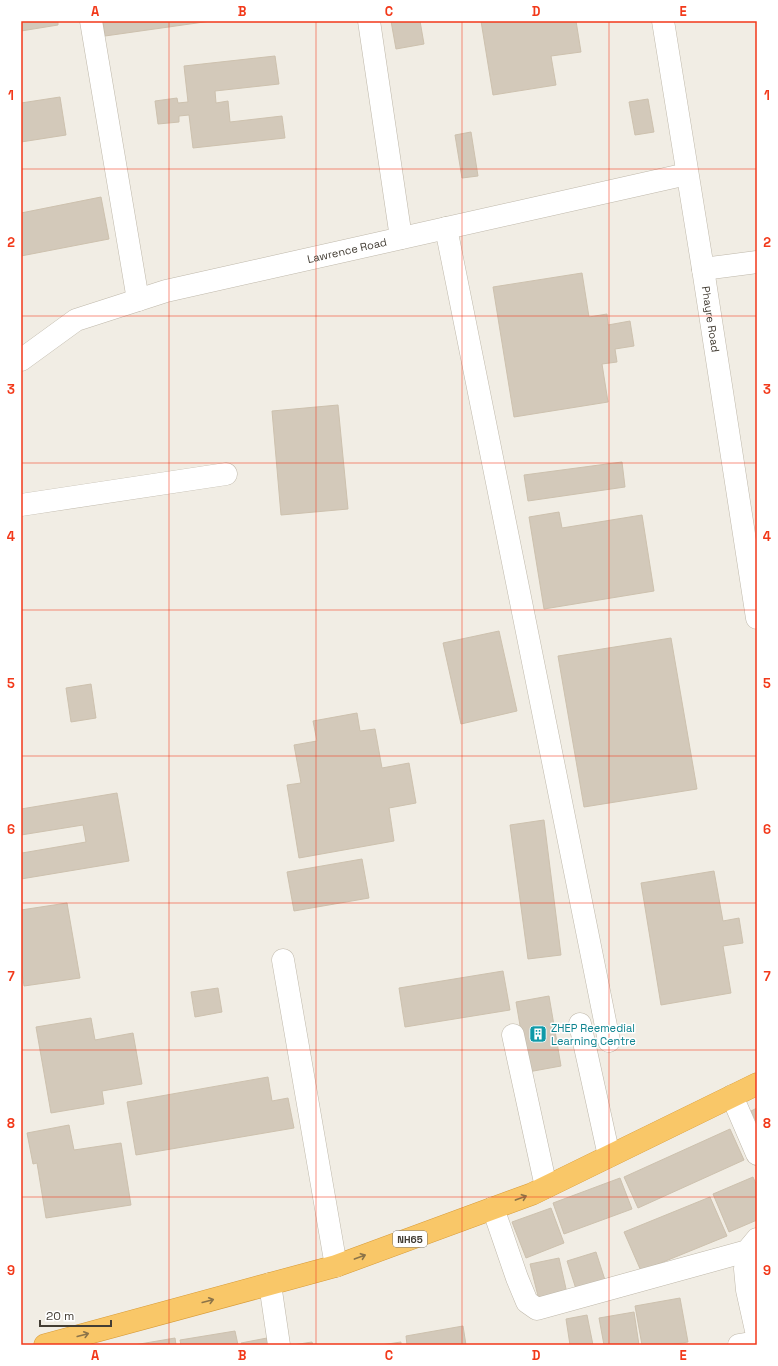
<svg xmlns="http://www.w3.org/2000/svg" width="778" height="1366" viewBox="0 0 778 1366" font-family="'Space Grotesk',sans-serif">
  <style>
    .building { fill: #d3c9ba; stroke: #cdc1ae }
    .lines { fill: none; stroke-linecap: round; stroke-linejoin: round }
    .minor-casing { stroke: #bfb8aa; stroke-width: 23 }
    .highway-casing { stroke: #d79b38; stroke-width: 23 }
    .minor { stroke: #fff; stroke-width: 22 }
    .highway { stroke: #f9c768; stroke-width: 22 }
    .oneway { stroke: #8c7449 }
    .grid { fill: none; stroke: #f2391a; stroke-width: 1; stroke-opacity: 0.55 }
    .labels { text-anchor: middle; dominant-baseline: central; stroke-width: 3; stroke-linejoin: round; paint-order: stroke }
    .shield { fill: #fff; stroke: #7b7771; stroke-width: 1 }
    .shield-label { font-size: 10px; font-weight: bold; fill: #433d34 }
    .street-label { font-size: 11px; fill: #433d34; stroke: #fff }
    .culture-label { font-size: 11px; fill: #0d838f; stroke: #fff; text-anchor: start }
    .neatline { fill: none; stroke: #f2391a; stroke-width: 1.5 }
    .grid-label { font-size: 13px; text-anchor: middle; font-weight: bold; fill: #f2391a }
  </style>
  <rect width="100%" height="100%" fill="#f1ede4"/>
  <!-- building -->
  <g class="building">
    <polygon points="21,21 58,21 58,25 21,31"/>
    <polygon points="103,21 211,21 105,36"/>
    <polygon points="391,21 420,21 424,44 396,49"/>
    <polygon points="481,21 576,21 581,52 551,56 556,85 493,95"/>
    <polygon points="275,56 279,84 215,91 216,103 228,101 230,122 282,116 285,138 193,148 189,115 179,116 179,122 158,124 155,101 177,98 178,103 188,102 184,66"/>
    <polygon points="60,97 66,135 21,142 21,103"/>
    <polygon points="648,99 654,132 635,135 629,102"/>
    <polygon points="471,132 478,176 462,178 455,135"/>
    <polygon points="101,197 109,239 21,256 21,213"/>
    <polygon points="582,273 589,317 607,314 608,325 630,321 634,346 615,349 617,362 602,364 608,402 514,417 493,287"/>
    <polygon points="338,405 348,509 281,515 272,411"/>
    <polygon points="622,462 625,487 528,501 524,475"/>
    <polygon points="559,512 562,528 642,515 654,591 544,609 529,517"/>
    <polygon points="499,631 517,711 461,724 443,643"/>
    <polygon points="671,638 697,789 584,807 558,656"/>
    <polygon points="91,684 96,718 71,722 66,688"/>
    <polygon points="357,713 360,731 375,729 382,768 409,763 416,803 389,808 394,841 299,858 287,785 301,783 294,745 317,741 313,721"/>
    <polygon points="117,793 129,861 21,879 21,846 22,853 86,842 83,825 21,835 21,809"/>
    <polygon points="544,820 561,955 528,959 510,825"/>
    <polygon points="362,859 369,898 294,911 287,872"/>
    <polygon points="714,871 723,921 739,918 743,943 723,946 731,993 661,1005 641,883"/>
    <polygon points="67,903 80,978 24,986 21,965 21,910"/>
    <polygon points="503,971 510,1010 405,1027 399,988"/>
    <polygon points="218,988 222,1012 195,1017 191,992"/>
    <polygon points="549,996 561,1066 528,1072 516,1002"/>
    <polygon points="91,1018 95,1040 133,1033 142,1084 102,1091 104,1104 51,1113 36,1027"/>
    <polygon points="268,1077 272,1101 288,1098 294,1128 136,1155 127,1102"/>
    <polygon points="757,1108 757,1123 751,1111"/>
    <polygon points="69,1125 74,1150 121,1143 131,1205 46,1218 37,1163 33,1164 27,1133"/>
    <polygon points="730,1129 744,1160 638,1208 624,1177"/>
    <polygon points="753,1177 757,1186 757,1220 729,1232 713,1194"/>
    <polygon points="620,1178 632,1209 564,1234 553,1203"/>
    <polygon points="710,1197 727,1236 641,1271 624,1232"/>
    <polygon points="551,1208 564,1243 526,1258 512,1222"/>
    <polygon points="596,1252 605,1280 576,1289 567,1261"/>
    <polygon points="559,1258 567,1293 539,1300 530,1264"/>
    <polygon points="680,1298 688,1342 669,1345 642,1345 635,1306"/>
    <polygon points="634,1312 639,1345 604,1345 599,1318"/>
    <polygon points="587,1315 593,1345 570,1345 566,1319"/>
    <polygon points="463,1326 466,1345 407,1345 406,1336"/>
    <polygon points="235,1331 238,1345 181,1345 180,1340"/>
    <polygon points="175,1338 176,1345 134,1345"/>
    <polygon points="267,1338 268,1345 242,1345 241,1343"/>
    <polygon points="312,1342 313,1345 293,1345"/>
    <polygon points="401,1342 401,1345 381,1345"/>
  </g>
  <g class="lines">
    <defs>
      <g id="minor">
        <polyline points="91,21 138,300"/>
        <polyline points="369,21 401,238"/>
        <path id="s1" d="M663 21 703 269 757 618"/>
        <polyline points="446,228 609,1041"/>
        <polyline points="703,269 757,262"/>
        <path id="s2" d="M21 360 76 320 166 291 687 174"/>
        <polyline points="21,505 226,474"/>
        <polyline points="283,960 336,1266"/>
        <polyline points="580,1024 609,1156"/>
        <polyline points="513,1035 546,1187"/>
        <polyline points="732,1096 757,1154"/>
        <polyline points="493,1208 517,1278 527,1302 537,1309 747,1251 757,1239"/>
        <polyline points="747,1251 745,1269 747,1290 757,1335"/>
        <polyline points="270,1284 279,1345"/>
        <polyline points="739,1345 757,1342"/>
      </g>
      <polyline id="highway" points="45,1345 336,1266 532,1194 757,1084"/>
    </defs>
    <!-- minor casing -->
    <use href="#minor" class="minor-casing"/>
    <!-- highway casing -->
    <use href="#highway" class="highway-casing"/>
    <!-- minor -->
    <use href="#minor" class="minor"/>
    <!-- highway -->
    <use href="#highway" class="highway"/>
  </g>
  <!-- one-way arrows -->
  <defs><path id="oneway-shaft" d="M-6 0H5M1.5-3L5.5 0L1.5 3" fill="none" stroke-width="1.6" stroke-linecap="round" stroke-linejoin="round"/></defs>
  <g class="oneway">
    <use href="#oneway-shaft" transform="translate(521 1198) rotate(-20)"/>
    <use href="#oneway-shaft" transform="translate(360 1257) rotate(-20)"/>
    <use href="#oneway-shaft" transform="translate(208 1301) rotate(-15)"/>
    <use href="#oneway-shaft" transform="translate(83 1335) rotate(-15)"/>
  </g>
  <!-- grid -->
  <path class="grid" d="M169 21V1345M316 21V1345M462 21V1345M609 21V1345M21 169H757M21 316H757M21 463H757M21 610H757M21 756H757M21 903H757M21 1050H757M21 1197H757"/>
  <!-- icons -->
  <defs>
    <symbol id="building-square" viewBox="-11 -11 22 22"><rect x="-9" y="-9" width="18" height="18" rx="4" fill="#0f9aa8" stroke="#fff"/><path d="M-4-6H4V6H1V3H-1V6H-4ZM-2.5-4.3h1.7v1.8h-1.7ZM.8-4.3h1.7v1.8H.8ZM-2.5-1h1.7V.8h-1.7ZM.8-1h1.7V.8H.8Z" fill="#fff"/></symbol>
  </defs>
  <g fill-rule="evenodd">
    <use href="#building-square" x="528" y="1024" width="20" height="20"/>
  </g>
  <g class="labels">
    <!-- shield labels -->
    <rect class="shield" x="393" y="1231" width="34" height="16" rx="3"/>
    <g class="shield-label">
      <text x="410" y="1239">NH65</text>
    </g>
    <!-- street labels -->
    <g class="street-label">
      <text stroke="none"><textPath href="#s2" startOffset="348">Lawrence Road</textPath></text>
      <text stroke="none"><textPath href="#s1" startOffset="302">Phayre Road</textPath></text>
    </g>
    <!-- culture labels -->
    <g class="culture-label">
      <text x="551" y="1028">ZHEP Reemedial<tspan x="551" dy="13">Learning Centre</tspan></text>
    </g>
  </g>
  <!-- border -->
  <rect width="778" height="1366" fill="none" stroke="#ffffff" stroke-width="44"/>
  <!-- scale -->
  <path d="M40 1320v6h71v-6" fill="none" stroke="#433d34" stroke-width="2"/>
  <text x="46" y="1320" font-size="12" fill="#433d34" stroke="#ffffff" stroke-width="3" paint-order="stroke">20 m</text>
  <rect x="22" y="22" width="734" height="1322" class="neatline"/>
  <g class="grid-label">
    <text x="95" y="16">A</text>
    <text x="242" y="16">B</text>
    <text x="389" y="16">C</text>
    <text x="536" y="16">D</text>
    <text x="683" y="16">E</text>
    <text x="11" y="100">1</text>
    <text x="767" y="100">1</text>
    <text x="11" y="247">2</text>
    <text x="767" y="247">2</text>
    <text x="11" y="394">3</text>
    <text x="767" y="394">3</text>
    <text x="11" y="541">4</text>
    <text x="767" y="541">4</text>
    <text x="11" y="688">5</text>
    <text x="767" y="688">5</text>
    <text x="11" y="834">6</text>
    <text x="767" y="834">6</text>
    <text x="11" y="981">7</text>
    <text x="767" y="981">7</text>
    <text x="11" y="1128">8</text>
    <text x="767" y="1128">8</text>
    <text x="11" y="1275">9</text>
    <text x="767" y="1275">9</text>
    <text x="95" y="1360">A</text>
    <text x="242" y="1360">B</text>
    <text x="389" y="1360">C</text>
    <text x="536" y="1360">D</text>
    <text x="683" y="1360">E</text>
  </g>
</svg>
